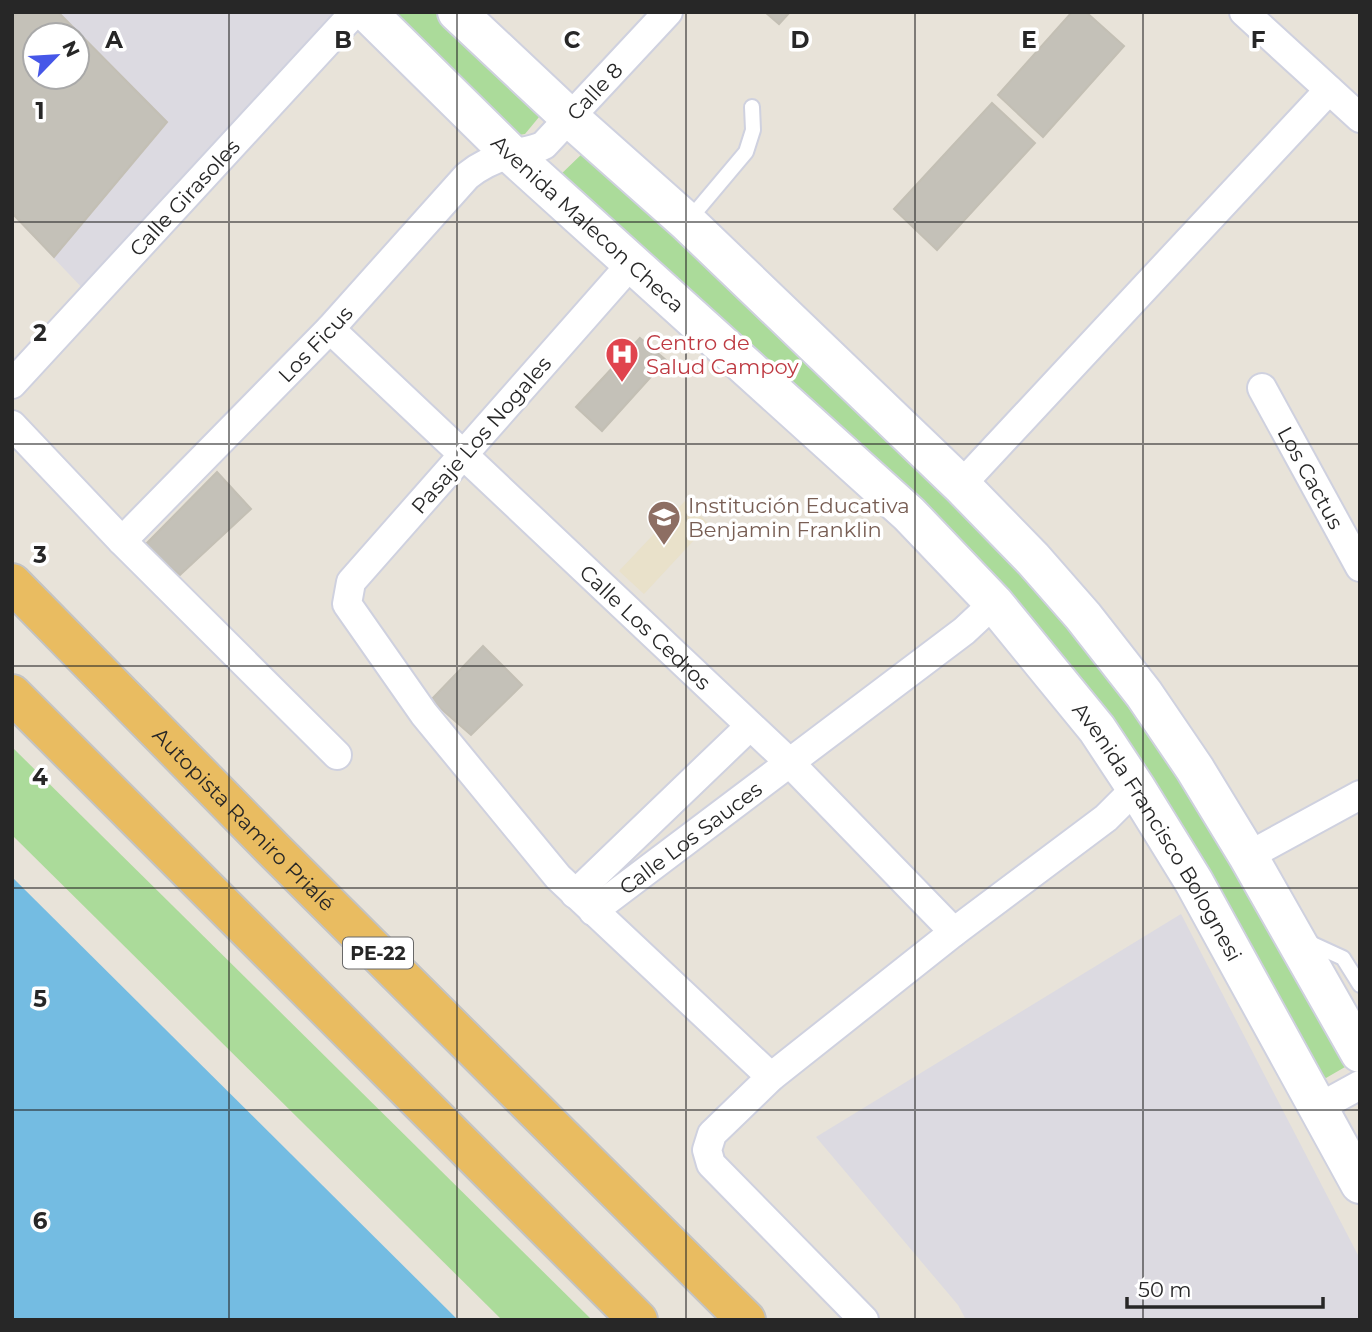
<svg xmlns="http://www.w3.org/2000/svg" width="1372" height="1332" viewBox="0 0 1372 1332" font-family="Montserrat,sans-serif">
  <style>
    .industrial { fill: #dcdae1; fill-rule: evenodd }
    .education { fill: #e9e1ca }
    .green { fill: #abdb9a }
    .water { fill: #74bce2 }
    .building { fill: #c4c1b8; stroke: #c3bfb4; stroke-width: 2; fill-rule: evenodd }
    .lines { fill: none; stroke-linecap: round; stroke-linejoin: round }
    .service-casing { stroke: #cfd1df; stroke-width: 18 }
    .minor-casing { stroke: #cfd1df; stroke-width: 32 }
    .secondary-casing { stroke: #cfd1df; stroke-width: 42 }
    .trunk-casing { stroke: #c3c3c3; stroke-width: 42 }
    .service { stroke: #fff; stroke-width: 14 }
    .minor { stroke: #fff; stroke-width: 28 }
    .secondary { stroke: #fff; stroke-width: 38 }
    .trunk { stroke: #e9bc61; stroke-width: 38 }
    .grid { fill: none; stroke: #272727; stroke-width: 2; stroke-opacity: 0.55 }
    .labels { text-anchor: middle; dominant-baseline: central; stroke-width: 7; stroke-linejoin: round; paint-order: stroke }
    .shield { fill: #fff; stroke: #686868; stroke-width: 2 }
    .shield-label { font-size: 19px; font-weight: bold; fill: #272727 }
    .street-label { font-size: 21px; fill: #272727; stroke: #fff }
    .health-label { font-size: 21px; fill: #be3a42; stroke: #fff; text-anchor: start }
    .education-label { font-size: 21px; fill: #785e54; stroke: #fff; text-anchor: start }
    .grid-label { font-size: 23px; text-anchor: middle; font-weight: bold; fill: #272727; stroke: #fff; stroke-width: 7; stroke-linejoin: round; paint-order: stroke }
  </style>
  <rect width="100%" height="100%" fill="#e8e3d9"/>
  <!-- industrial -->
  <g class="industrial">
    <path d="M12 12H332L336 16 86 292 12 214ZM35 35H77V77H35Z"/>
    <polygon points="1181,914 1360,1259 1360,1320 966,1320 958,1305 816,1137"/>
  </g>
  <!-- education -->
  <polygon class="education" points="685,501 709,524 644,594 619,571"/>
  <!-- green -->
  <g class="green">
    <polygon points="380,12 441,12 544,111 525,134 507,137"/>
    <polygon points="586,150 955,491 1134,702 1351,1054 1345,1067 1326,1078 1310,1069 1136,768 557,178"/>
    <polygon points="12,747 592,1320 502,1320 12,835"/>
  </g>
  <!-- water -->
  <polygon class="water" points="12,877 458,1320 12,1320"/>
  <!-- building -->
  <g class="building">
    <path d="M12 12H58L167 122 54 257 12 213ZM35 35H77V77H35Z"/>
    <polygon points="765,12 790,12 779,24"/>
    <polygon points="1072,12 1086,12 1124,46 1043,137 998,95"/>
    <polygon points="992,103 1035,143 937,250 894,209"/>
    <polygon points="640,338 666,360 602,431 576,407"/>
    <polygon points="217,472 251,509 180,575 144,546"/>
    <polygon points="483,646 522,685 471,735 431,700"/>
  </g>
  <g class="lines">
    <defs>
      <g id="service">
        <polyline points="688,221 746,152 753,130 752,107"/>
        <polyline points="1306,941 1343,958 1360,985"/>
      </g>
      <g id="minor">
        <polyline points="1244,12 1360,118"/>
        <polyline points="632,263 351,582 347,604 424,714 558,877 771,1077"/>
        <path id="s1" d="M330 329 789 762 954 932"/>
        <path id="s2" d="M12 384 355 12"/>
        <path id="s3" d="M1262 388 1360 567"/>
        <polyline points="12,425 122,541 337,755"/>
        <polyline points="961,485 1329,90"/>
        <path id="s4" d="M122 541 330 329 467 176C479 166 496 158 512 154 523 151 533 151 544 145L668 12"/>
        <polyline points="1248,856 1360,795"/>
        <polyline points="575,894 750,726"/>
        <path id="s5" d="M593 911 964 631 994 603"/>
        <polyline points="1318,1108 1360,1085"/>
        <polyline points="864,1320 711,1164 707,1150 712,1134 771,1077 954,932 1106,818 1136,788"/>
      </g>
      <g id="secondary">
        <path id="s6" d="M367 12 511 154 909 514 994 603 1097 729 1136 788 1194 882 1360 1184"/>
        <polyline points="457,12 570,118 687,222 961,485 1033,559 1083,616 1144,694 1195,769 1248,856 1360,1053"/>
      </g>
      <g id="trunk">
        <path id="s7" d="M12 583 272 848 746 1320"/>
        <polyline points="12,694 638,1320"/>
      </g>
    </defs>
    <!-- service casing -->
    <use href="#service" class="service-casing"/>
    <!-- minor casing -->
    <use href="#minor" class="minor-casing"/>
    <!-- secondary casing -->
    <use href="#secondary" class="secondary-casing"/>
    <!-- trunk casing -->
    <use href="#trunk" class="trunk-casing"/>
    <!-- service -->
    <use href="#service" class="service"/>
    <!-- minor -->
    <use href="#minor" class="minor"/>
    <!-- secondary -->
    <use href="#secondary" class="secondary"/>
    <!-- trunk -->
    <use href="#trunk" class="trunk"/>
  </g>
  <!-- grid -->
  <path class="grid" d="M229 12V1320M457 12V1320M686 12V1320M915 12V1320M1143 12V1320M12 222H1360M12 444H1360M12 666H1360M12 888H1360M12 1110H1360"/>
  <!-- icons -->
  <defs>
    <symbol id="hospital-pin" viewBox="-11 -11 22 30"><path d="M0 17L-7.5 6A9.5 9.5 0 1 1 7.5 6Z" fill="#e0444e" stroke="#fff"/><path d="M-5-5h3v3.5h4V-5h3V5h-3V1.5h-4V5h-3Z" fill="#fff"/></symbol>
    <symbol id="school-pin" viewBox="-11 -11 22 30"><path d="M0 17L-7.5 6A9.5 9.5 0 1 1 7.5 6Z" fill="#8d6e63" stroke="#fff"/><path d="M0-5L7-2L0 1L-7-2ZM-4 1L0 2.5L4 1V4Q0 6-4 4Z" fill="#fff"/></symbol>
  </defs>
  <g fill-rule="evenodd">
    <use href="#hospital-pin" x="603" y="335" width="38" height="52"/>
    <use href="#school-pin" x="645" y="498" width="38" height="52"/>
  </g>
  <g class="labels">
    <!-- shield labels -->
    <rect class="shield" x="343" y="937.5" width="70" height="31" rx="5"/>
    <g class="shield-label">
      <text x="378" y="953">PE-22</text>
    </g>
    <!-- street labels -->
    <g class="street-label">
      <text stroke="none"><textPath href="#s4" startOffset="660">Calle 8</textPath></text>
      <text stroke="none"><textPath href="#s2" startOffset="254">Calle Girasoles</textPath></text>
      <text stroke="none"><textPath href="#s6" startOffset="306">Avenida Malecon Checa</textPath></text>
      <text stroke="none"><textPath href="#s4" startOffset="276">Los Ficus</textPath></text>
      <text transform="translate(481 435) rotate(-49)">Pasaje Los Nogales</text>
      <text stroke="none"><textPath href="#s3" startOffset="102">Los Cactus</textPath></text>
      <text stroke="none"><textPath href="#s1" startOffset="434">Calle Los Cedros</textPath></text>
      <text stroke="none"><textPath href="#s7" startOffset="331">Autopista Ramiro Prialé</textPath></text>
      <text stroke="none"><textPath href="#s6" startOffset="1144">Avenida Francisco Bolognesi</textPath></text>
      <text stroke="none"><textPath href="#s5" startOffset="122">Calle Los Sauces</textPath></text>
    </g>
    <!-- health labels -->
    <g class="health-label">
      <text x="646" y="342">Centro de<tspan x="646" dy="24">Salud Campoy</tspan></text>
    </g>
    <!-- education labels -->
    <g class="education-label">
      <text x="688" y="505">Institución Educativa<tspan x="688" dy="24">Benjamin Franklin</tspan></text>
    </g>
  </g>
  <g class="grid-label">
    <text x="114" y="48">A</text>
    <text x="343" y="48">B</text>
    <text x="572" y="48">C</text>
    <text x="800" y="48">D</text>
    <text x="1029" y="48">E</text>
    <text x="1258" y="48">F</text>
    <text x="40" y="119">1</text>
    <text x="40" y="341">2</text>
    <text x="40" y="563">3</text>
    <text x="40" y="785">4</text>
    <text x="40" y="1007">5</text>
    <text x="40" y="1229">6</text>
  </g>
  <!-- border -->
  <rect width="1372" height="1332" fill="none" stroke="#272727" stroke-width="28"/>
  <!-- north arrow -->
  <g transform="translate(56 56) rotate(65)"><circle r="33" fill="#ffffff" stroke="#a9a9a9" stroke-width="2"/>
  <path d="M0-5L12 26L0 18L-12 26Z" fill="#4657e8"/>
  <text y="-10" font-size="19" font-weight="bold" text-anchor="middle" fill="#272727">N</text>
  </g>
  <!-- scale -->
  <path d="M1127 1297v10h196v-10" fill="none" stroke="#272727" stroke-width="3.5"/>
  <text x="1138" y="1297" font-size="21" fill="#272727" stroke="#ffffff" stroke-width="5" paint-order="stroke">50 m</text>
</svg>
